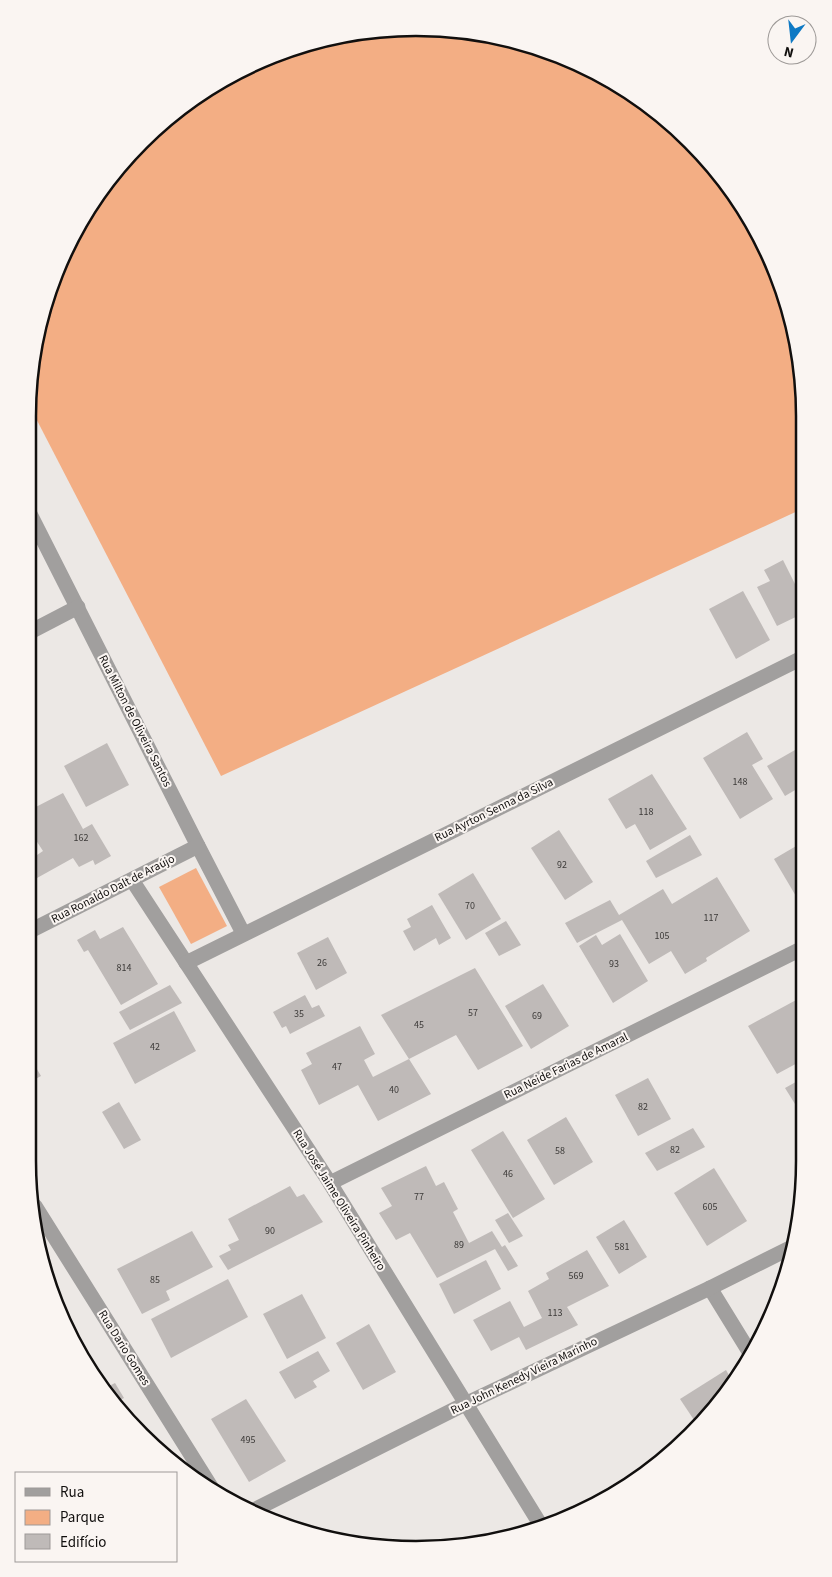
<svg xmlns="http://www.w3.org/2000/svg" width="832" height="1577" viewBox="0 0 832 1577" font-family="'Source Sans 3',sans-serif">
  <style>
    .green { fill: #f3ae84 }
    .building { fill: #bfbab8 }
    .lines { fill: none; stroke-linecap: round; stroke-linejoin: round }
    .street { stroke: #a19f9e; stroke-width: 15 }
    .labels { text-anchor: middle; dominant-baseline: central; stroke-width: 4; stroke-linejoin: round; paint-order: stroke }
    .number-label { font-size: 10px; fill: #3c3a38 }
    .street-label { font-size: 12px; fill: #110f0e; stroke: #faf5f2 }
    .rim { fill: none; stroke: #110f0e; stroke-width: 2.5 }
  </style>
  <rect width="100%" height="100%" fill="#ece8e5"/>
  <!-- green -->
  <g class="green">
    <polygon points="442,28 517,41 588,68 672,124 724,180 775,267 801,365 802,509 221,776 28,403 28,391 41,316 68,244 108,179 160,124 222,79 291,48 366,31"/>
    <polygon points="196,868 227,926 191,944 159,887"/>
  </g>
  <!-- building -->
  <g class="building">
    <polygon points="783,560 802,598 802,614 777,626 757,587 770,581 764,570"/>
    <polygon points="743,591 770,640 736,659 709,609"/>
    <polygon points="747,732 763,759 752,765 773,799 740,819 703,758"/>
    <polygon points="107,743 129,785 86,807 64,766"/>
    <polygon points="802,746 802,786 785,796 767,766"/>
    <polygon points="652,774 687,829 650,850 635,824 626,829 608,799"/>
    <polygon points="63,793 83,829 92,824 111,856 95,865 93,860 79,867 73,858 28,883 28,847 34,857 43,851 28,828 28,811"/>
    <polygon points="559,830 593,882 565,900 531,848"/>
    <polygon points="690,835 702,855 656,878 646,861"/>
    <polygon points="803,842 803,908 774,859"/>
    <polygon points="473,873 501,919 466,940 438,894"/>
    <polygon points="717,877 750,931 706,958 707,961 685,974 671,951 649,964 622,920 577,943 565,923 610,900 619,915 663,889 672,904"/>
    <polygon points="432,905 451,938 439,945 436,938 414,951 403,931 411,927 407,919"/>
    <polygon points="506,921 521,945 499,956 485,933"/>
    <polygon points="123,927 158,984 121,1005 88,950 84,952 77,940 95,930 100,939"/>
    <polygon points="620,934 648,981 613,1003 579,946 596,935 602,945"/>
    <polygon points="328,937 347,973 316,990 297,953"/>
    <polygon points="475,968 523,1046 478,1070 456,1035 409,1059 381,1015"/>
    <polygon points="543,984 569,1026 531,1049 505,1006"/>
    <polygon points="170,985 182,1003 130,1030 119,1012"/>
    <polygon points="305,995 312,1008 319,1005 325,1016 290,1034 286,1026 282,1028 273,1012"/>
    <polygon points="798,999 803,1008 803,1060 777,1074 748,1026"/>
    <polygon points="174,1011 196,1051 135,1084 113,1043"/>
    <polygon points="360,1026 375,1054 364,1060 373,1077 409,1059 431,1094 378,1121 358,1085 319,1105 301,1070 312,1064 306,1053"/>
    <polygon points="28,1054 41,1076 28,1083"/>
    <polygon points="648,1078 671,1119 638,1136 615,1095"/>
    <polygon points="803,1078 803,1100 795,1104 785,1088"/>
    <polygon points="119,1102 141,1140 124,1149 102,1112"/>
    <polygon points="566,1117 593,1162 554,1185 527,1140"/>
    <polygon points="693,1128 705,1147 657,1171 645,1153"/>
    <polygon points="503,1131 545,1199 513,1218 471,1150"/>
    <polygon points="426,1166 436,1186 444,1182 458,1209 453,1212 469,1243 492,1231 502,1247 505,1245 518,1266 508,1271 495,1249 437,1278 410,1233 396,1240 379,1213 392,1206 381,1188"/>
    <polygon points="714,1168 747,1221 707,1246 674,1193"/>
    <polygon points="290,1186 297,1197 304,1194 323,1222 228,1270 219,1256 231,1250 228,1245 239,1240 228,1219"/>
    <polygon points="508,1213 523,1236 509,1243 495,1220"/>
    <polygon points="624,1220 647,1257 619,1274 596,1237"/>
    <polygon points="192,1231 213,1267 166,1291 170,1300 142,1314 117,1269"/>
    <polygon points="587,1250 609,1286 567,1307 578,1325 526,1350 519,1337 491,1351 473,1320 510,1301 524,1327 542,1318 528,1291 549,1279 546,1273"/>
    <polygon points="486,1260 501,1289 454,1314 439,1284"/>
    <polygon points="228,1279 248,1317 171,1358 151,1319"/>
    <polygon points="302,1294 326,1338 287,1359 263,1314"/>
    <polygon points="369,1324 396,1372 363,1390 336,1343"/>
    <polygon points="318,1351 330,1371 313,1381 317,1387 295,1399 279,1372"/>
    <polygon points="726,1370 731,1379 698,1426 680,1399"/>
    <polygon points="115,1383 124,1398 114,1403 108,1398 103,1389"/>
    <polygon points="246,1399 286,1461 249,1482 211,1419"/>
  </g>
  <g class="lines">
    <!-- street -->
    <g class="street">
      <polyline points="28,510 198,846 243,933"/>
      <polyline points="28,633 78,607"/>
      <polyline points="132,880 330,1183 540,1524"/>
      <polyline points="28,932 198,846"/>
      <polyline points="186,963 802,658"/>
      <polyline points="330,1183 803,948"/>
      <polyline points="35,1206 213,1490"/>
      <polyline points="710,1288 750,1353"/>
      <polyline points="256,1509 465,1404 710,1288 794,1246"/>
    </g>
  </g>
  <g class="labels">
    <!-- number labels -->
    <g class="number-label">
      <text x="740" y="782">148</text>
      <text x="646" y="812">118</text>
      <text x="81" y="838">162</text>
      <text x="562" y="865">92</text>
      <text x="470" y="906">70</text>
      <text x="711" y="918">117</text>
      <text x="662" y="936">105</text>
      <text x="322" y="963">26</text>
      <text x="614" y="964">93</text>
      <text x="124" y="968">814</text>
      <text x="473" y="1013">57</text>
      <text x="299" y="1014">35</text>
      <text x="537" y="1016">69</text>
      <text x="419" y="1025">45</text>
      <text x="155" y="1047">42</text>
      <text x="337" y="1067">47</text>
      <text x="394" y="1090">40</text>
      <text x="643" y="1107">82</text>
      <text x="675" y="1150">82</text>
      <text x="560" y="1151">58</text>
      <text x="508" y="1174">46</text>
      <text x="419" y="1197">77</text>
      <text x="710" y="1207">605</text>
      <text x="270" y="1231">90</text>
      <text x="459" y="1245">89</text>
      <text x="622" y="1247">581</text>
      <text x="576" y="1276">569</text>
      <text x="155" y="1280">85</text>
      <text x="555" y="1313">113</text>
      <text x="248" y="1440">495</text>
    </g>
    <!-- street labels -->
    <g class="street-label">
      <text transform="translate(135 721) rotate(63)">Rua Milton de Oliveira Santos</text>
      <text transform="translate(494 810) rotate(-26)">Rua Ayrton Senna da Silva</text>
      <text transform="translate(113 889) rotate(-27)">Rua Ronaldo Dalt de Araújo</text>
      <text transform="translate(566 1066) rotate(-26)">Rua Neide Farias de Amaral</text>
      <text transform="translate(339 1200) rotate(58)">Rua José Jaime Oliveira Pinheiro</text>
      <text transform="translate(124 1348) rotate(58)">Rua Dario Gomes</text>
      <text transform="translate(524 1376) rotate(-26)">Rua John Kenedy Vieira Marinho</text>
    </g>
  </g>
  <!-- crop -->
  <path d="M0 0H832V1577H0ZM416 36H416A380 380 0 0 1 796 416V1161A380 380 0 0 1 416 1541H416A380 380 0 0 1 36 1161V416A380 380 0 0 1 416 36Z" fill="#faf5f2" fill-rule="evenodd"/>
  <path class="rim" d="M416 36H416A380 380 0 0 1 796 416V1161A380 380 0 0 1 416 1541H416A380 380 0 0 1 36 1161V416A380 380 0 0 1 416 36Z"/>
  <!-- legend -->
  <rect x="15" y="1472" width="162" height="90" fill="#faf5f2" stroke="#9d9997"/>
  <rect x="25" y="1488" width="25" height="8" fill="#a19f9e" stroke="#9d9997"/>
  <text x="60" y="1497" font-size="15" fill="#110f0e">Rua</text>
  <rect x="25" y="1510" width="25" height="15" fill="#f3ae84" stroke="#9d9997"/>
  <text x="60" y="1522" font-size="15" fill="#110f0e">Parque</text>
  <rect x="25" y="1534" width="25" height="15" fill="#bfbab8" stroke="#9d9997"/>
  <text x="60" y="1547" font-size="15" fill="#110f0e">Edifício</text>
  <!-- north arrow -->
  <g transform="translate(792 40) rotate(195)"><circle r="24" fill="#faf5f2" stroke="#9d9997"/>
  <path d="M0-4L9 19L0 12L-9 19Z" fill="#0e79c4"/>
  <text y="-8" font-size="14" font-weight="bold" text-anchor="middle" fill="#110f0e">N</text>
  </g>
</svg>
